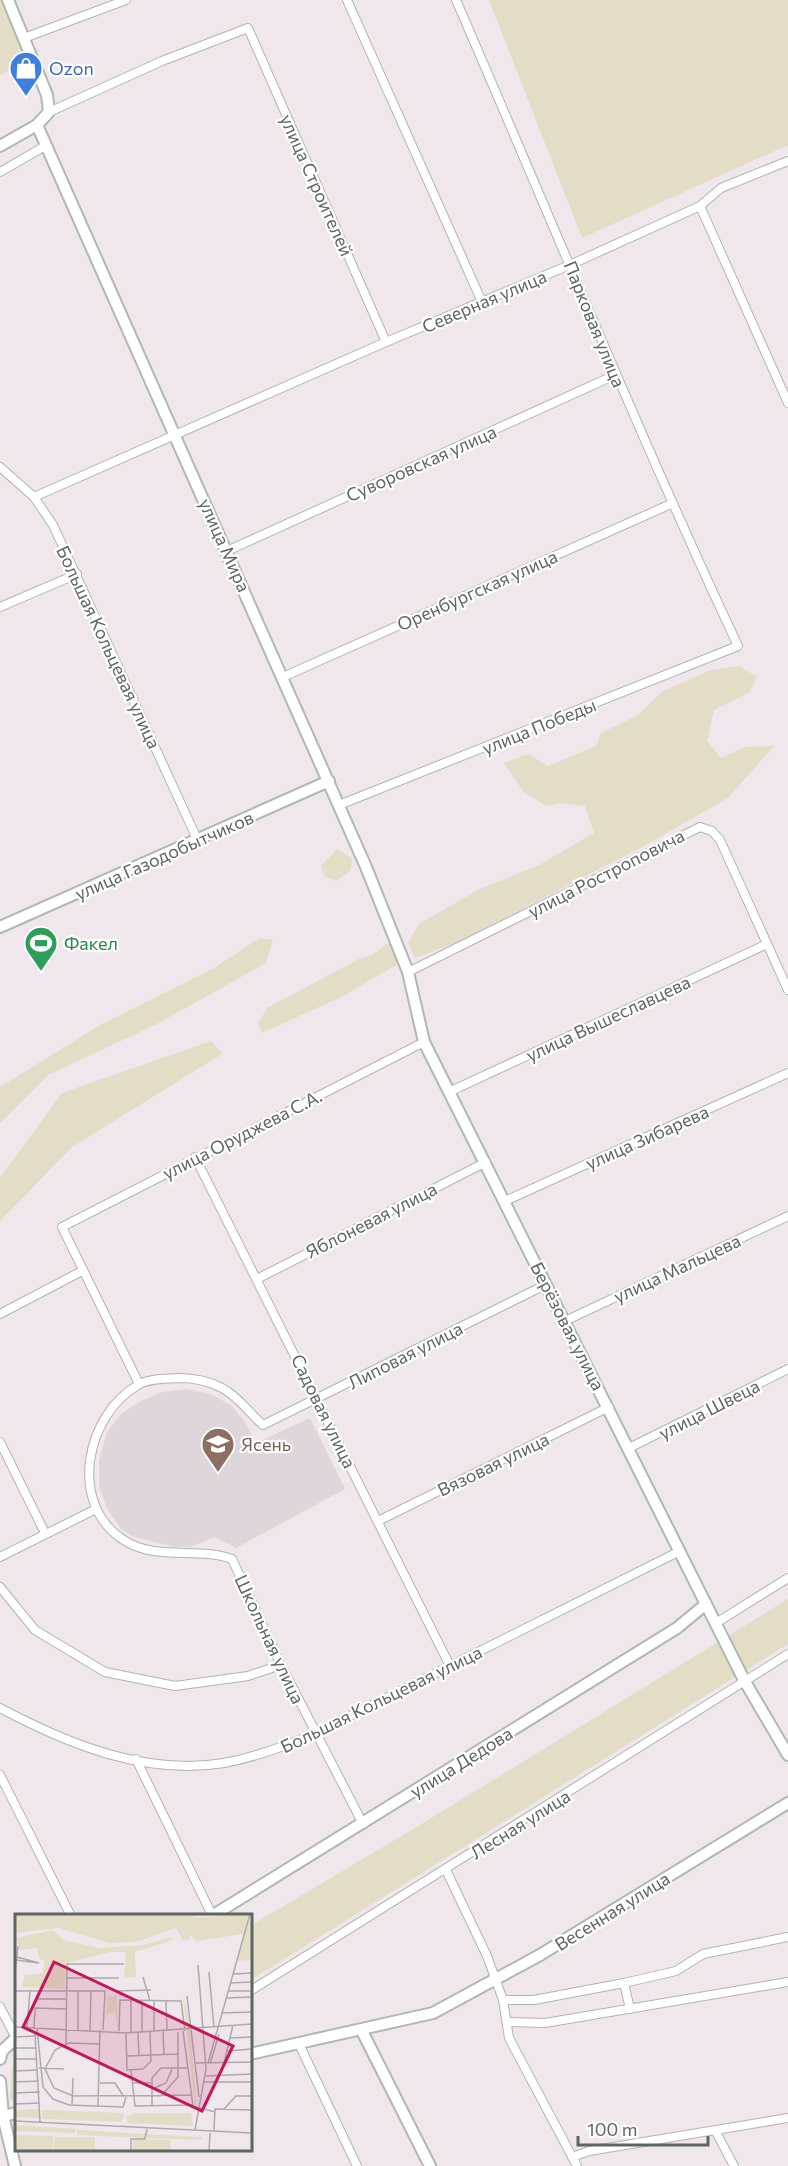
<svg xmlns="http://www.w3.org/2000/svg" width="788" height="2166" viewBox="0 0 788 2166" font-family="Commissioner,sans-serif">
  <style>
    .education { fill: #ded6da }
    .green { fill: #e3dcc7 }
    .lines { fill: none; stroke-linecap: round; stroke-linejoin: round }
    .street-casing { stroke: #b0b5b2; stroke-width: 10 }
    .secondary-casing { stroke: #b1b8b4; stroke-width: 14 }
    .street { stroke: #fff; stroke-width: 8 }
    .secondary { stroke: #fff; stroke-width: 10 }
    .labels { text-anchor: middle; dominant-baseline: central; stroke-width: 4.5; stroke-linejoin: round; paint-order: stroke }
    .shop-label { font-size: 18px; fill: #366cbe; stroke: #fff; text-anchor: start }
    .street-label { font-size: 18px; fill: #5f6561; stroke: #fff }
    .leisure-label { font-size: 18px; fill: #27864d; stroke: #fff; text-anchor: start }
    .education-label { font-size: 18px; fill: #785e54; stroke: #fff; text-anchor: start }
    .inset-road { fill: none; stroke: #acabac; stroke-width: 1.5 }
    .view { fill: #c2185b; fill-opacity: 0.15; stroke: #c2185b; stroke-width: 3 }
    .inset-edge { fill: none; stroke: #5f6561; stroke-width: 3 }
  </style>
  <rect width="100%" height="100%" fill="#efe7eb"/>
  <!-- education -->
  <polygon class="education" points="185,1389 208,1393 231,1405 245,1422 256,1443 310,1418 345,1489 236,1548 215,1537 190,1547 175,1547 134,1537 121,1529 108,1510 99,1487 99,1460 107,1432 121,1414 139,1402 162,1392"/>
  <!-- green -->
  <g class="green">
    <polygon points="0,0 5,0 31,59 0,75"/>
    <polygon points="489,0 788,0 788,145 582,238"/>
    <polygon points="739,666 757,677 750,692 714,710 707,741 721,758 745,747 774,746 728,798 644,846 456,943 415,958 408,943 419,924 478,890 539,865 594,833 585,806 559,803 546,806 523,791 504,763 528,754 548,766 596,746 601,733 638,715 663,691 711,670"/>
    <polygon points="337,849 352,858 351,870 337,881 325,877 321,866"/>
    <polygon points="260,938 273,940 266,963 157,1024 48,1075 0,1123 0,1087 100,1025 214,968"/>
    <polygon points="389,942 398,964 341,997 262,1033 258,1024 267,1008 359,959 372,955"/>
    <polygon points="211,1041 222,1054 72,1147 0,1221 0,1178 62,1093"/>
    <polygon points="788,1599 788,1644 251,1980 250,1926 415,1828"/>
    <polygon points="16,2064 16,2100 10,2101 12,2066"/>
  </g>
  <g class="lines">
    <defs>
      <g id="street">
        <polyline points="347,0 482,302"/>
        <polyline points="24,38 126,0"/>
        <polyline points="49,112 162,61 248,28 386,342"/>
        <polyline points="0,172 45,146"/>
        <polyline points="700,206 788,403"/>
        <polyline points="0,467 34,497 53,525 198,841"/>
        <polyline points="34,497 386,342 572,264 700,206 721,188 788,161"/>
        <polyline points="227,551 615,375"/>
        <polyline points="0,607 77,574"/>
        <polyline points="283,677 671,504"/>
        <path d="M339 805 738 646C638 433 550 216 456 0"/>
        <polyline points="408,972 700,827 712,831 720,840 788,990"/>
        <polyline points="449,1092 767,944"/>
        <polyline points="195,1157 450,1666"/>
        <polyline points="505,1201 788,1073"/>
        <polyline points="257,1279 486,1162"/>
        <polyline points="0,1314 82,1271"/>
        <polyline points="565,1321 788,1216"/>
        <polyline points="139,1384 62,1227 424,1042"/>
        <polyline points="0,1442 45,1533"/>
        <polyline points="629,1448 788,1369"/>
        <polyline points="378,1521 609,1407"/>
        <polyline points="0,1557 96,1509"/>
        <polyline points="0,1587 35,1630 105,1672 175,1686 248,1676 281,1665"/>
        <polyline points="716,1623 788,1578"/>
        <path d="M0 1708C68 1744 145 1776 224 1763 256 1757 286 1746 316 1733L680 1551"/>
        <polyline points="136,1759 212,1915"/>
        <polyline points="0,1775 71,1916"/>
        <path d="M363 1824 281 1665 232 1559C196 1546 156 1562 122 1539 68 1502 86 1415 138 1385 149 1378 166 1379 178 1378 193 1378 209 1381 222 1388 239 1397 249 1413 263 1425L547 1284"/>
        <polyline points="446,1870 487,1956 503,2000 509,2038 577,2166"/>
        <polyline points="624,1983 630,2009"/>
        <polyline points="250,1991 788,1654"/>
        <polyline points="503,2000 534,2000 624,1983 676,1971 703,1954 788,1937"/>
        <polyline points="0,2007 16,2038"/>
        <polyline points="507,2022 545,2023 788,1982"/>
        <polyline points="299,2044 357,2166"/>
        <polyline points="716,2132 734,2166"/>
        <polyline points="572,2157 589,2151 788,2118"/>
      </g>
      <g id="secondary">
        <polyline points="37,125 366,867 408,972 424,1042 744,1680 788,1755"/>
        <polyline points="0,146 37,125 49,112 47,95 8,0"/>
        <polyline points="0,927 329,781"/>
        <polyline points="212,1916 677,1628 706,1604"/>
        <polyline points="362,2031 430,2166"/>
        <polyline points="250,2054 433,2013 540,1955 788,1803"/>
        <polyline points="0,2059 2,2051 16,2038"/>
        <polyline points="0,2081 3,2116 15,2166"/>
        <polyline points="0,2117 16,2113"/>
      </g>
    </defs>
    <!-- street casing -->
    <use href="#street" class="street-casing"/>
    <!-- secondary casing -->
    <use href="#secondary" class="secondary-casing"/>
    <!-- street -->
    <use href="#street" class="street"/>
    <!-- secondary -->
    <use href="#secondary" class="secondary"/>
  </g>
  <!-- icons -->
  <defs>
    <symbol id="shop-pin" viewBox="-11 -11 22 30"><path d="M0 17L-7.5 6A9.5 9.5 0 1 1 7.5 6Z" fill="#3f7fe0" stroke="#fff"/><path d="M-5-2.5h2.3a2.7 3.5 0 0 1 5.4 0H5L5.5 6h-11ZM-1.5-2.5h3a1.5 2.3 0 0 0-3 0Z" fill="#fff"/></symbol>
    <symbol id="stadium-pin" viewBox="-11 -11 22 30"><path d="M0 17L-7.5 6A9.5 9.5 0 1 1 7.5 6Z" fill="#2e9e5b" stroke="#fff"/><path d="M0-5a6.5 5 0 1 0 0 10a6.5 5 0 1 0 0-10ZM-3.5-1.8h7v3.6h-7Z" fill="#fff"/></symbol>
    <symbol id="school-pin" viewBox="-11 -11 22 30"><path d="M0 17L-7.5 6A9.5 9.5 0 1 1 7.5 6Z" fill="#8d6e63" stroke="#fff"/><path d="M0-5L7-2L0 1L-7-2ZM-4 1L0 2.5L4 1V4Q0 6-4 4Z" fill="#fff"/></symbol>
  </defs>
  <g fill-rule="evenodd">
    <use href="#shop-pin" x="7" y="49" width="38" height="52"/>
    <use href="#stadium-pin" x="22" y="924" width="38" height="52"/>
    <use href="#school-pin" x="199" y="1425" width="38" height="52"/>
  </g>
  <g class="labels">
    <!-- shop labels -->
    <g class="shop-label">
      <text x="49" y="68">Ozon</text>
    </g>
    <!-- street labels -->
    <g class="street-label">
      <text transform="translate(317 185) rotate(66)">улица Строителей</text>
      <text transform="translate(484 301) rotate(-23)">Северная улица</text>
      <text transform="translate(595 324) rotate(68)">Парковая улица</text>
      <text transform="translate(421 463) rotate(-24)">Суворовская улица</text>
      <text transform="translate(225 545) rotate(66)">улица Мира</text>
      <text transform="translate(477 590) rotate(-24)">Оренбургская улица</text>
      <text transform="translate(109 647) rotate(65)">Большая Кольцевая улица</text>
      <text transform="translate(539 726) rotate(-22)">улица Победы</text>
      <text transform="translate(164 855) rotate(-24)">улица Газодобытчиков</text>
      <text transform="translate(606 873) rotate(-27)">улица Ростроповича</text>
      <text transform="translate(608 1018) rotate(-25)">улица Вышеславцева</text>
      <text transform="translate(242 1134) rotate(-27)">улица Оруджева С.А.</text>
      <text transform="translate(647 1137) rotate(-24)">улица Зибарева</text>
      <text transform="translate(371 1220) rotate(-27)">Яблоневая улица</text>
      <text transform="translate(677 1268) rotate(-25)">улица Мальцева</text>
      <text transform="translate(568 1326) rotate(63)">Берёзовая улица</text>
      <text transform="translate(405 1355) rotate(-27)">Липовая улица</text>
      <text transform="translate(709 1409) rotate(-27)">улица Швеца</text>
      <text transform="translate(324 1411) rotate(64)">Садовая улица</text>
      <text transform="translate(493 1464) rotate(-26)">Вязовая улица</text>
      <text transform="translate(270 1639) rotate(65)">Школьная улица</text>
      <text transform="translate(381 1699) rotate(-26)">Большая Кольцевая улица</text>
      <text transform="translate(461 1762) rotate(-32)">улица Дедова</text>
      <text transform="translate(520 1824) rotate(-32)">Лесная улица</text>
      <text transform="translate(612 1911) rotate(-32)">Весенная улица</text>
    </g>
    <!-- leisure labels -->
    <g class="leisure-label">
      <text x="64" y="943">Факел</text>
    </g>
    <!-- education labels -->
    <g class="education-label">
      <text x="241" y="1444">Ясень</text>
    </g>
  </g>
  <!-- overview -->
  <g transform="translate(15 1914)">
    <rect width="237" height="237" fill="#efe7eb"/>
    <path d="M0 0H187L175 4 234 0 228 20 182 27 173 20 175 25 168 27 161 14 121 28 94 29 43 14 0 19ZM236 0 237 46 222 47ZM38 16 48 26 85 34 128 31 158 23 157 26 120 38 121 63 109 64 111 38H95L51 49 50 75 7 73 10 61 27 60 30 47 25 45 21 34 4 36 1 24ZM93 77 94 82 99 83 100 78 102 84 103 116 100 97 91 101ZM168 83 174 104 182 194 180 192ZM25 195 24 204 0 203V196ZM27 196 59 197 109 199 107 208 27 205ZM119 199H176L178 212 112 209V203ZM0 211 61 215 60 219 0 217ZM62 216 131 220 130 224 62 221ZM132 220 187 223V226L132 224ZM0 221 38 222V237H0ZM39 223H80V237H39ZM118 225 156 226 155 237 118 236Z" fill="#e3dcc7"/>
    <path class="inset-road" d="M1 46 24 49 2 43M0 58 3 32M194 58 199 114M218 60 237 59M128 63 135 87M52 64H104M215 69 237 68M0 77H90L88 116M101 77 136 76M213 77H237M172 82 184 183M211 84 237 83M20 85H51M139 87V118M151 87 152 117M206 99 237 98M0 113 111 119 237 110M12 113 15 76M19 114 20 94 51 95M22 115 28 173 38 185 54 191 108 193 111 183M63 116V77M75 116 76 77M104 117 105 86 166 87 170 117M148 117 149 141M168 117 178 192 200 198M116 118V86M123 118 124 142M127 118V87M111 119 112 156 128 155M20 120 25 208M0 123 21 122M215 124 237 123M51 130 52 50H109M85 130 54 129 40 136 30 155 39 174 58 182 176 181M0 134H21M212 137 237 135M111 142 163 140M0 145H22M180 149 237 148M193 149 235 0M209 149 218 111M195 150 204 120M24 154 49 155M128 155 136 147 135 118M116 156 120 192 177 191M0 157 23 156M191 162 237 160M137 164 146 154H172M137 164V192M0 168 24 167M189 168H237M85 169H100L109 183M117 169H136M137 175 151 169 157 155M0 179 25 178M146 182 163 163V118M0 190 25 189M57 192 58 164M83 192 85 116M209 195 221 182H237M0 207 237 219M180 216 191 155 183 51M199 216 200 195 237 196M116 237V225H130L132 215M194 237 195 219"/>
    <path class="view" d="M39 48 218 132 187 197 8 113Z"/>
    <rect width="237" height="237" class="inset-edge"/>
  </g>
  <!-- scale -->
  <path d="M578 2136v9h130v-9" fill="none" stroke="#5f6561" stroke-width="3"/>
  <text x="587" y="2136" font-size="18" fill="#5f6561" stroke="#ffffff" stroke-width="4.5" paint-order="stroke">100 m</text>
</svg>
